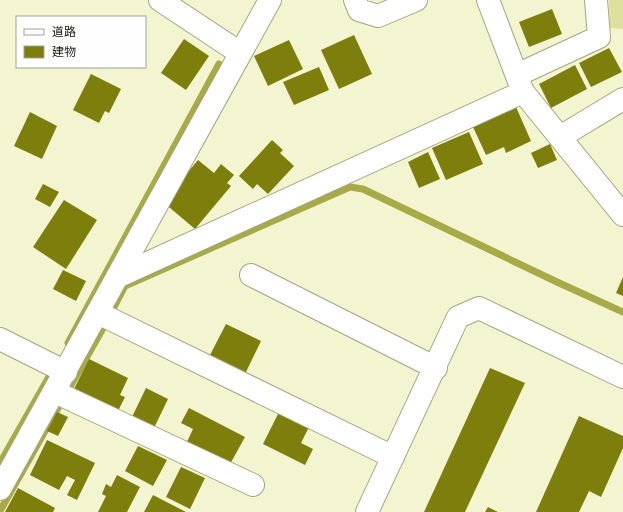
<svg xmlns="http://www.w3.org/2000/svg" width="623" height="512" viewBox="0 0 623 512" font-family="Helvetica,'Noto Sans JP',sans-serif">
  <style>
    .green { fill: #dee19b }
    .lines { fill: none; stroke-linecap: round; stroke-linejoin: round }
    .stream { stroke: #a8aa47; stroke-width: 7 }
    .building { fill: #7d7e0c }
    .minor-casing { stroke: #a3a582; stroke-width: 24 }
    .minor { stroke: #fff; stroke-width: 22 }
  </style>
  <rect width="100%" height="100%" fill="#f2f5cf"/>
  <!-- green -->
  <polygon class="green" points="609,0 623,0 623,29 610,28"/>
  <g class="lines">
    <!-- stream -->
    <g class="stream">
      <polyline points="68,343 219,64"/>
      <polyline points="0,463 54,368"/>
      <polyline points="0,511 102,330 125,286 350,187 363,189 557,282 623,312"/>
    </g>
  </g>
  <!-- building -->
  <g class="building">
    <polygon points="552,9 562,34 529,47 519,22"/>
    <polygon points="354,35 372,74 339,89 321,50"/>
    <polygon points="184,39 209,56 186,90 161,73"/>
    <polygon points="289,40 303,69 268,86 254,56"/>
    <polygon points="609,48 622,72 591,87 579,63"/>
    <polygon points="575,65 587,89 551,108 539,84"/>
    <polygon points="319,67 329,90 294,105 283,82"/>
    <polygon points="91,74 121,89 109,113 105,111 99,123 73,110"/>
    <polygon points="516,107 531,141 506,153 504,147 486,155 473,127"/>
    <polygon points="30,112 57,126 42,159 14,146"/>
    <polygon points="469,132 483,164 446,180 432,148"/>
    <polygon points="272,140 283,150 280,153 294,166 268,194 257,184 253,189 239,176"/>
    <polygon points="550,144 557,160 538,168 531,153"/>
    <polygon points="428,152 440,179 419,188 408,162"/>
    <polygon points="198,160 214,173 221,164 234,175 227,183 231,186 195,229 163,202"/>
    <polygon points="43,184 59,192 50,207 35,199"/>
    <polygon points="64,200 97,220 66,269 33,247"/>
    <polygon points="63,270 86,281 76,301 53,289"/>
    <polygon points="623,277 623,296 616,293"/>
    <polygon points="226,324 261,341 245,374 209,357"/>
    <polygon points="89,359 128,378 120,395 125,397 117,413 73,391"/>
    <polygon points="490,368 525,383 465,512 424,512"/>
    <polygon points="146,388 168,399 153,430 131,419"/>
    <polygon points="189,408 245,437 229,466 186,444 193,429 181,423"/>
    <polygon points="57,412 68,417 58,436 47,431"/>
    <polygon points="279,412 309,427 301,443 313,449 305,465 263,444"/>
    <polygon points="579,416 623,436 623,448 601,497 589,491 579,512 536,512"/>
    <polygon points="47,440 95,463 77,500 67,495 75,480 67,476 59,490 30,475"/>
    <polygon points="138,446 167,460 153,486 125,471"/>
    <polygon points="181,467 205,478 190,509 166,497"/>
    <polygon points="117,475 140,487 127,512 98,512 106,496 102,494 106,484 111,487"/>
    <polygon points="18,488 55,508 53,512 5,512"/>
    <polygon points="153,495 186,512 144,512"/>
    <polygon points="488,507 498,512 485,512"/>
  </g>
  <g class="lines">
    <defs>
      <g id="minor">
        <polyline points="160,0 240,53"/>
        <polyline points="355,0 359,10 378,16 416,0"/>
        <polyline points="488,0 523,92 623,215"/>
        <polyline points="517,75 599,37 596,0"/>
        <polyline points="560,137 623,99"/>
        <polyline points="251,275 436,368"/>
        <polyline points="117,277 523,92"/>
        <polyline points="98,313 393,457"/>
        <polyline points="0,339 66,372"/>
        <polyline points="55,392 253,485"/>
        <polyline points="0,489 270,0"/>
        <polyline points="367,512 458,317 479,308 623,377"/>
      </g>
    </defs>
    <!-- minor casing -->
    <use href="#minor" class="minor-casing"/>
    <!-- minor -->
    <use href="#minor" class="minor"/>
  </g>
  <!-- legend -->
  <rect x="16" y="16" width="130" height="52" fill="#fefefe" stroke="#a2a29c"/>
  <rect x="24" y="29" width="20" height="6" fill="#ffffff" stroke="#a2a29c"/>
  <text x="52" y="36" font-size="12" fill="#17180a">道路</text>
  <rect x="24" y="46" width="20" height="12" fill="#7d7e0c" stroke="#a2a29c"/>
  <text x="52" y="56" font-size="12" fill="#17180a">建物</text>
</svg>
